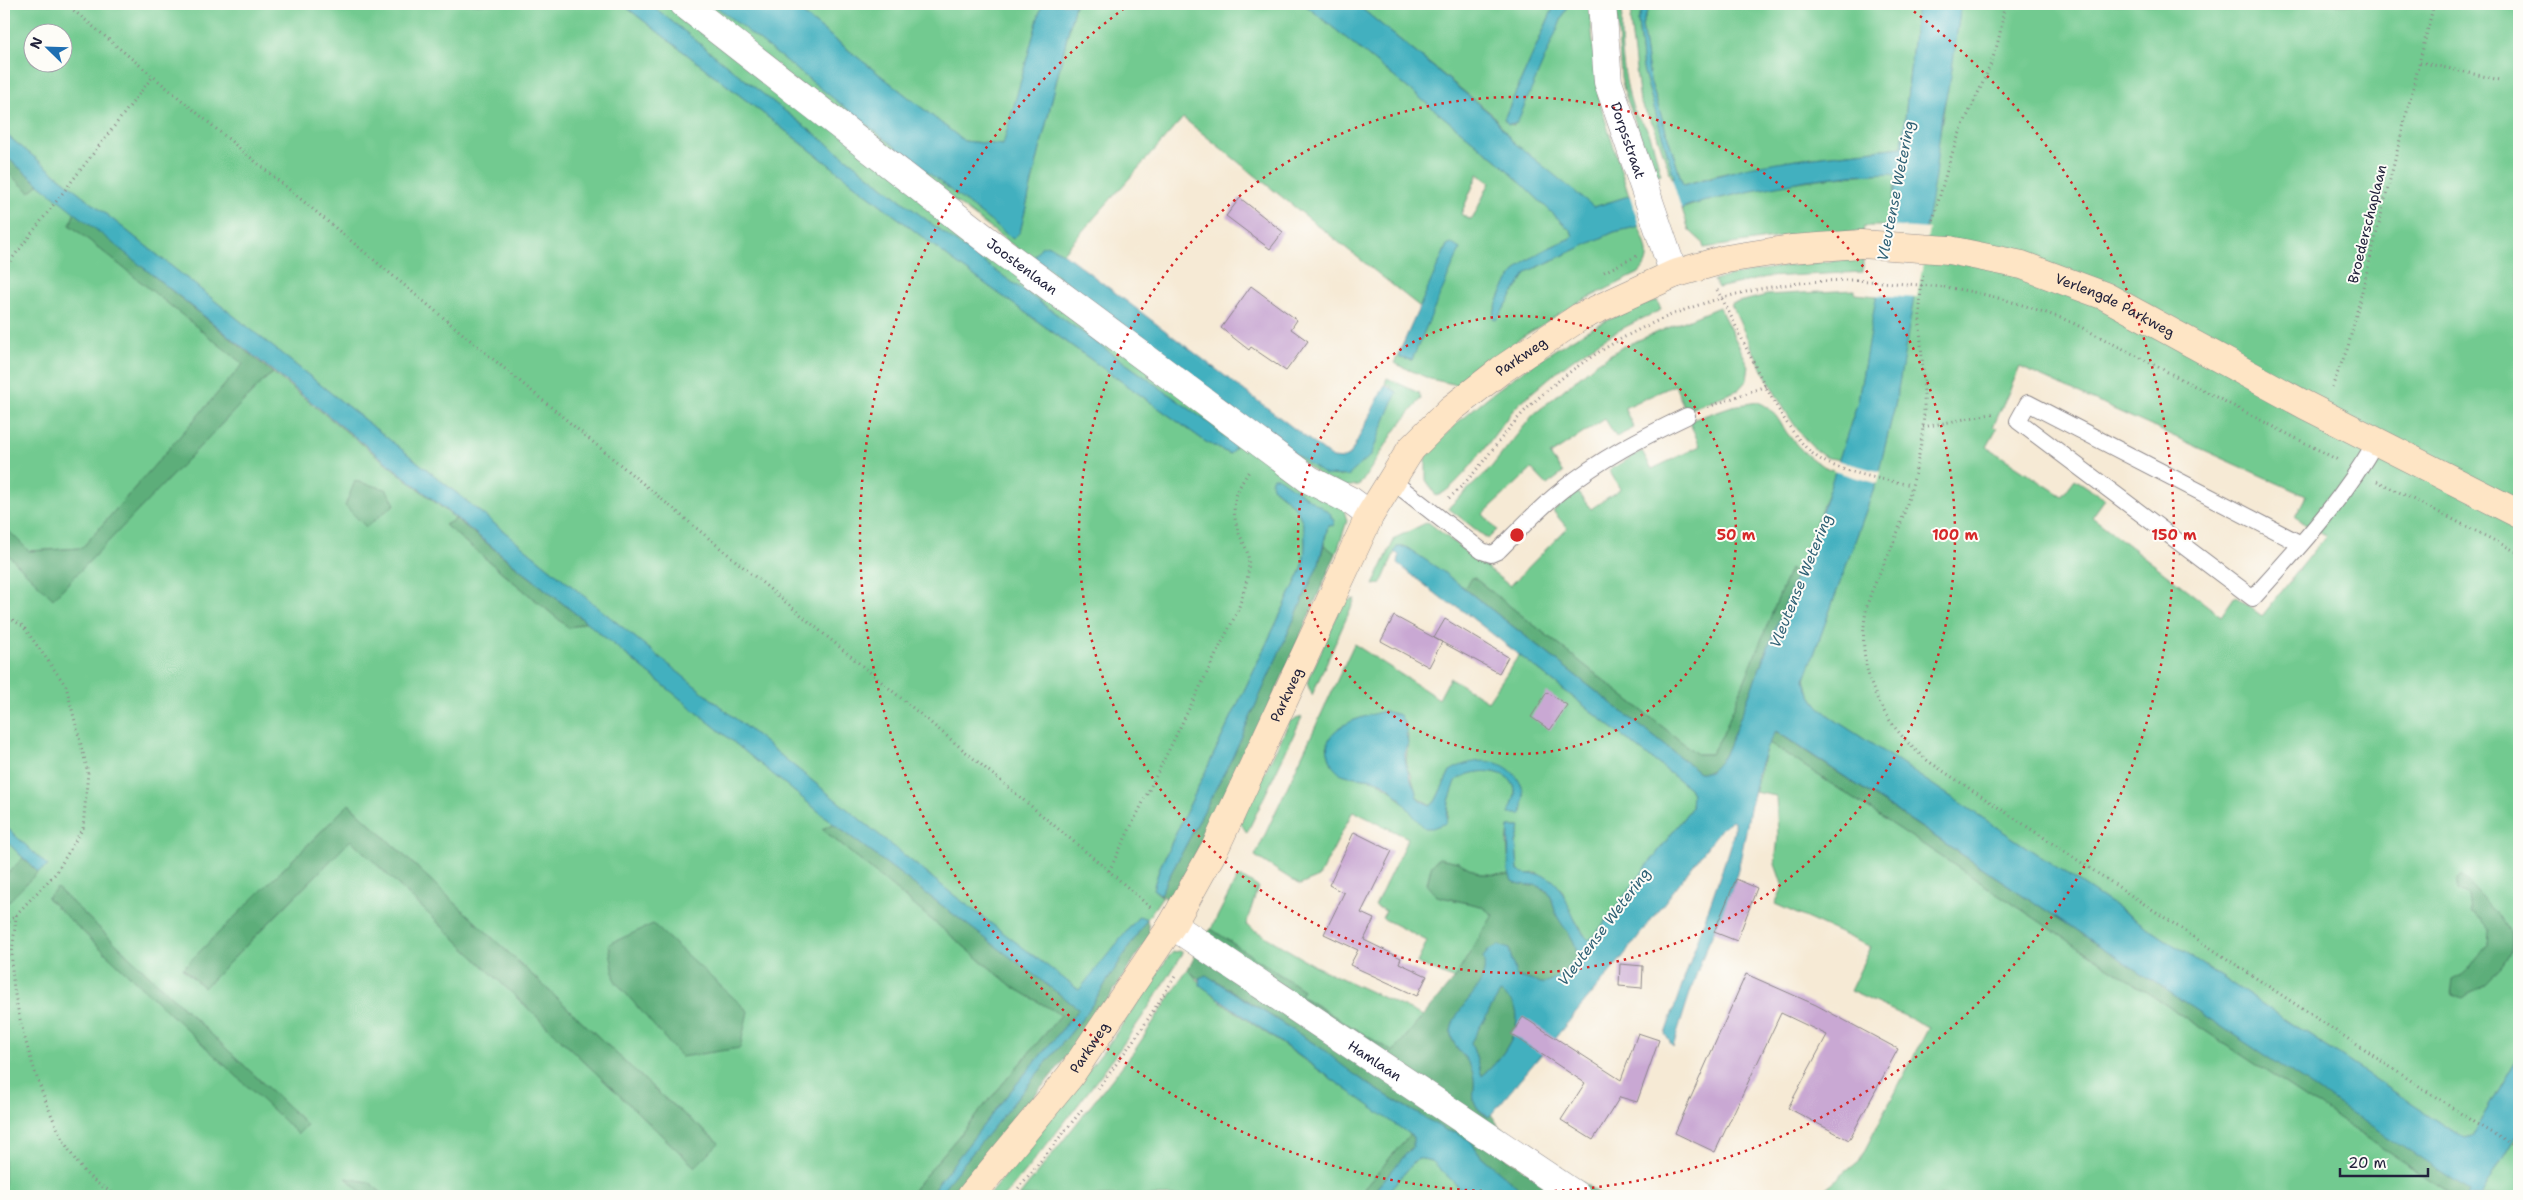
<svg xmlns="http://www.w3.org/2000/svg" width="2523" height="1200" viewBox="0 0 2523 1200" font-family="'Shantell Sans',sans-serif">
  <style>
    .green { fill: #72ca90; stroke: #4a7666; fill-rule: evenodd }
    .forest { fill: #5dae7a; stroke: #40685a }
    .water { fill: #42b0bf; stroke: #32697d; fill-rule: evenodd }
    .pier { fill: #f6ead5 }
    .building { fill: #c9a8d3 }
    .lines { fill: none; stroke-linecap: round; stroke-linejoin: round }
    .lane-casing { stroke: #8c8688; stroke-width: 18 }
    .street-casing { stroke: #8c8688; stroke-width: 29 }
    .secondary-casing { stroke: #8c8688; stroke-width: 29 }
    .path { stroke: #8c8688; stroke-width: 3; stroke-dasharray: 1 4; stroke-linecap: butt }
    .lane { stroke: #fff; stroke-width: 16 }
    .street { stroke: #fff; stroke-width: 28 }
    .secondary { stroke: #fee5c5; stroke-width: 28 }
    .secondary-bridge-casing { stroke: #8c8688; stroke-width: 29; stroke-linecap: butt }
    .path-bridge { stroke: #8c8688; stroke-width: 3; stroke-dasharray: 1 4; stroke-linecap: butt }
    .secondary-bridge { stroke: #fee5c5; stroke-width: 28 }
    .ring { fill: none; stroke: #d62828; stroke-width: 2.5; stroke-dasharray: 2.5 5 }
    .labels { text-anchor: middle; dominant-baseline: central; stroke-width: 4; stroke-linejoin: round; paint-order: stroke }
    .street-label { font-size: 14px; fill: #22223b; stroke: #fdfcf7 }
    .water-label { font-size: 15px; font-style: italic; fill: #306276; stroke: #fdfcf7 }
    .centre { fill: #d62828; stroke: #fdfcf7; stroke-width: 2.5 }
    .ring-label { font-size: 15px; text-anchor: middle; font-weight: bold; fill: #d62828; stroke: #fdfcf7; stroke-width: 4; stroke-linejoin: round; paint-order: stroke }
  </style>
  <rect width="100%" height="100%" fill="#fdfcf7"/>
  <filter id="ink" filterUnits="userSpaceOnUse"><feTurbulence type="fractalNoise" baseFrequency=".02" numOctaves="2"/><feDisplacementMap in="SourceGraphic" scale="10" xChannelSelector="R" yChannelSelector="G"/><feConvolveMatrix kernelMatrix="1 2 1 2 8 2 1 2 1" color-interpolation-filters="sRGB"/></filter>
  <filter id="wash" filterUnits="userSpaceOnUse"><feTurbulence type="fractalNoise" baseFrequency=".0096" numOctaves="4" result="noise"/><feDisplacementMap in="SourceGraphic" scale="20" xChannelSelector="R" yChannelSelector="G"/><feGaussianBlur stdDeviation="1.12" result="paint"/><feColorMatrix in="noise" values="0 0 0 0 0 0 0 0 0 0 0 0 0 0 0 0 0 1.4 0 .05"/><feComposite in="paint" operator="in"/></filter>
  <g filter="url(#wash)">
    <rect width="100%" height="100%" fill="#f6ead5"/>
    <!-- green -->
    <g class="green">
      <path d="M4 4H622L952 260 1206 442 1230 454 1235 447 1209 423 954 241 768 98 650 4H673L1344 510 1347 521 1336 554 1324 545 1328 525 1335 520 1272 487C1279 494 1289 500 1295 508 1308 524 1306 551 1302 569L1160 867 1153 889 1162 897 1147 919 1139 917 1079 991 951 893 459 495 4 133ZM32 32H62V62H32Z"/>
      <path d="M692 4H713L1013 239 1020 232 1075 4H1304L1499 162 1571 231 1573 237C1537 253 1513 262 1498 301 1496 307 1493 313 1493 319L1501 313 1527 272 1614 232 1639 226C1645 244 1654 258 1639 273L1574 305 1519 339 1458 385 1430 379 1394 363 1399 353 1400 358 1412 360 1447 245 1420 307 1183 118 1063 253 1047 245 1340 477 1391 386 1385 384 1387 378 1419 393 1421 399 1395 431 1362 482 1358 485 1336 488ZM1478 174 1490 182 1473 218 1468 219 1461 214Z"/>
      <polygon points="790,4 1042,4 1004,145 964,141"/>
      <polygon points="1356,4 1555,4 1504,119 1508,124 1514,125 1568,4 1589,4 1599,100 1629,196 1594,207 1591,206 1512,141 1493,115"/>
      <path d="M1616 4H1624C1617 31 1624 85 1634 111 1636 117 1642 121 1645 126 1654 139 1656 160 1661 174L1655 176 1625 94 1621 77Z"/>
      <polygon points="1633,4 1645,4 1638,21 1643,69 1674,175 1672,179 1654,126 1640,102 1630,21"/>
      <polygon points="1650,4 1917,4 1902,147 1796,159 1717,175 1683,185 1650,80 1642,25"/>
      <path d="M1961 4H2519V1056L2472 1137 2465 1139 1858 735C1835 720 1811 708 1805 679L1876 483 1896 401ZM2020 367 2306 496 2295 517 2326 536 2262 616 2235 596 2221 616 2092 517 2105 499 2075 479 2062 496 1987 447 1997 429 1993 427Z"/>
      <polygon points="4,170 30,191 39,184 75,212 70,225 244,364 82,548 29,551 4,526"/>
      <path d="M1892 173 1897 177 1887 226H1864L1863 232H1817L1704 248 1702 242 1689 230 1682 209C1698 202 1716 199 1733 195 1786 182 1838 175 1892 173Z"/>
      <path d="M1863 258V272L1767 277 1718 288 1714 280C1763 267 1813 263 1863 258Z"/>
      <path d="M1855 290V294L1877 296 1858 401 1839 460C1832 458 1828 459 1822 455 1789 434 1749 341 1731 304L1767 295Z"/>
      <path d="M1657 300 1661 310C1612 332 1583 349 1542 384 1533 392 1522 400 1514 409 1498 428 1458 491 1436 496L1426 480V456C1462 410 1550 348 1604 322 1621 314 1639 307 1657 300Z"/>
      <polygon points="1719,307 1749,366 1747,380 1738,390 1685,411 1675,385 1624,408 1634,428 1616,437 1605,419 1550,455 1563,473 1547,485 1532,469 1483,514 1497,530 1488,539 1448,508 1489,470 1533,415 1595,364 1624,346"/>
      <path d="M273 373 456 519 445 525 569 628 586 622 834 824 822 829 1013 987 1061 1015 908 1196H385L369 1182 347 1179 365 1196H4V906L38 872 47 866 4 825V551L53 598 264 380ZM349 804 663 1097 719 1143 695 1167 351 840 204 988 183 969ZM57 888 307 1125 298 1133 47 898Z"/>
      <path d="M1758 402C1774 408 1778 420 1787 433 1800 450 1815 465 1836 471L1797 574 1791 570 1723 734 1711 754H1697L1473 577 1464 588 1406 547H1397L1381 584 1373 585 1395 538 1428 522 1510 586 1567 528 1553 511 1577 492 1591 509 1620 489 1609 470 1642 451 1652 469 1700 446 1689 421 1732 406Z"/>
      <polygon points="1355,599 1312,695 1307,683 1343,602"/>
      <path d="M1354 644 1439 699 1450 678 1488 701 1519 655 1689 788 1692 794 1691 808 1595 935 1589 940 1587 939 1569 910 1562 890 1537 873 1524 874 1518 871 1516 844 1520 827H1509L1507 843 1510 875 1480 874 1458 862 1439 858 1432 864 1427 883 1437 896 1481 906 1494 915 1454 979 1417 963 1427 941 1382 918 1386 911 1375 906 1408 838 1353 811 1319 877 1300 885 1255 856ZM1363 718 1408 734 1406 767 1411 775 1417 797 1431 805 1435 802 1450 771 1503 766 1523 797 1510 814C1511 807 1516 797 1515 790 1511 766 1470 768 1456 780L1449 801 1448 817 1403 803 1393 791 1376 780 1342 774 1354 720Z"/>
      <polygon points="1302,717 1247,833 1240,822 1290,721"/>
      <polygon points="1768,742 2455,1196 1816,1196 1859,1161 1929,1027 1850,991 1871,947 1775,904 1783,887 1775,864 1778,836 1776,796 1754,792"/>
      <polygon points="4,839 23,858 4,877"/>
      <polygon points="1237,878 1243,878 1258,887 1246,925 1317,967 1423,1016 1393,1052 1300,995 1303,990 1211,929"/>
      <path d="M1180 951 1183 953C1131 1040 1069 1118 1005 1196H988L1106 1048 1169 956 1173 952Z"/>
      <polygon points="1188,969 1199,982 1219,1000 1410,1134 1358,1196 1019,1196 1135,1050"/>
      <polygon points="2519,1130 2519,1196 2481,1196"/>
      <polygon points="1418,1158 1432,1161 1468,1196 1384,1196"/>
    </g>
    <!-- forest -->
    <g class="forest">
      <polygon points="4,155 39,184 30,192 4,170"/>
      <polygon points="75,212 273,373 264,380 53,599 4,551 4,526 29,551 82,548 243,364 70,225"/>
      <polygon points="355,481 386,489 395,504 366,527 345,506"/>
      <polygon points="456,519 586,622 569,628 445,525"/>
      <polygon points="1324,545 1336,554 1250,750 1170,902 1160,894 1233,756 1319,563"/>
      <path d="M1790 569 1797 574 1734 733C1728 747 1718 777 1699 772L1464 588 1473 577 1697 754H1711L1723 734Z"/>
      <polygon points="1775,731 2470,1191 2467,1196 2455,1196 1768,742"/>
      <polygon points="349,804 663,1097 719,1143 695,1167 351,840 204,988 183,968"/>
      <polygon points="834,824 1079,1009 1000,1104 928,1196 908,1196 1061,1015 1013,987 822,829"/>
      <polygon points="23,858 38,872 4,906 4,877"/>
      <path d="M1439 858 1458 862 1480 874 1510 875 1512 881 1532 886 1537 885 1550 894 1557 916 1576 944 1577 957 1562 974 1543 984 1516 976 1509 949 1484 957C1492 988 1456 1004 1451 1031 1449 1043 1466 1057 1471 1067 1481 1089 1463 1102 1488 1117L1491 1114 1499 1126 1603 1196H1591L1274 987 1207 933 1211 929 1303 990 1300 996 1393 1052 1454 979 1493 915 1481 906 1437 896 1427 884 1432 864Z"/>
      <path d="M2461 875 2502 919 2511 934 2510 953 2502 965 2486 982 2463 998 2451 994 2453 980C2473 971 2471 959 2489 946L2490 930 2483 921 2470 912 2468 896 2457 890V879Z"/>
      <polygon points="57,888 307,1125 298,1134 47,898"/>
      <polygon points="1147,919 1150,935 1096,1018 1056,1070 951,1196 937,1196 1086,1014"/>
      <polygon points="653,924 748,1011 740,1048 681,1057 615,981 609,944"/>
      <polygon points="1196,954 1565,1196 1528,1196 1481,1156 1472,1143 1447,1131 1384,1094 1337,1063 1324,1050 1215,980 1199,978 1199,980 1188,969"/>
      <path d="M1500 992C1538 1011 1503 1059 1482 1076L1471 1042Z"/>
      <polygon points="1410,1134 1415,1141 1413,1146 1370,1196 1358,1196"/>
      <polygon points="346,1178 369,1182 385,1196 365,1196"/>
    </g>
    <!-- water -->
    <g class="water">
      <polygon points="622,4 650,4 768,98 954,241 1209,423 1235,447 1230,454 1206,442 952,260"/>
      <polygon points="713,4 790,4 964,141 1003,145 1042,4 1075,4 1020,232 1013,239"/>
      <path d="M1304 4H1356L1493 116 1512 141 1594 207 1663 185 1674 177 1643 69 1638 21 1645 4H1650L1642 25 1650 80 1683 185 1749 167 1796 159 1902 147 1917 4H1961L1951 76 1942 114 1935 176 1896 401 1876 483 1805 679C1811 708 1835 720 1858 735L2465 1139 2472 1137 2519 1056V1130L2481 1196H2467L2469 1191 1776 731C1751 767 1749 833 1736 876 1728 907 1711 934 1700 964 1690 991 1682 1019 1673 1047L1665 1034 1725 861 1734 832V821L1731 820 1721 829 1621 959 1489 1117C1462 1101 1481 1090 1471 1068 1467 1057 1449 1043 1451 1031 1455 1003 1492 988 1483 957L1489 950 1499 945 1509 949 1516 976 1543 984 1562 974 1577 957C1576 936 1566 933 1557 916 1552 905 1554 893 1541 887 1533 883 1523 887 1512 881L1508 870 1509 827H1520L1516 844 1518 871C1529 877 1540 871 1551 879 1567 889 1572 926 1589 940L1595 935 1691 808 1692 794 1689 788 1458 607 1449 604 1398 564 1399 555 1394 552 1397 547H1406L1442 571 1699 772H1710L1724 756 1734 733 1823 508 1858 401 1897 177 1892 173 1850 175 1807 180 1747 192 1690 205 1636 227 1614 232 1527 272 1501 313 1496 320 1493 319C1493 314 1496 307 1498 301 1513 262 1537 253 1573 237L1571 231 1499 162ZM1500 993C1538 1011 1503 1059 1482 1076L1471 1042Z"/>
      <polygon points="1555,4 1568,4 1517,123 1508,124 1504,119"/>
      <polygon points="4,133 459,495 951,893 1079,990 1139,916 1147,919 1086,1014 937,1196 928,1196 1000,1104 1079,1009 834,824 586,622 39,184 4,155"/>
      <polygon points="1451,243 1460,249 1412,360 1400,358 1399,353 1447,245"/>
      <polygon points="1047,245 1063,253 1333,458 1342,459 1350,455 1385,385 1397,392 1371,455 1348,476 1325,475 1237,413 1034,257 1041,247"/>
      <path d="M1273 477H1277L1331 514V518L1335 520 1333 526 1328 525 1319 563 1233 756 1160 894 1153 889 1160 867 1302 569C1306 551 1308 524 1295 508 1289 500 1279 493 1272 487L1271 481Z"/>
      <path d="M1384 711 1400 715 1405 724 1408 744C1400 756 1410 778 1415 789 1416 791 1416 796 1417 797 1420 801 1427 804 1431 805L1435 802 1450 771C1474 756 1510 756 1522 787 1525 796 1523 806 1522 814H1509C1511 807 1516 797 1515 790 1511 766 1470 768 1456 781L1449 801 1446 823 1432 828H1425C1410 815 1399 792 1383 783 1371 776 1355 779 1342 774 1334 771 1331 763 1329 756 1318 726 1364 717 1384 711Z"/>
      <polygon points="4,825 48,866 38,872 4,839"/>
      <path d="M1206 975 1324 1050C1360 1083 1405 1106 1447 1131L1457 1132 1472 1143 1481 1156 1528 1196H1468L1432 1161 1418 1158 1384 1196H1370L1413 1146V1137L1200 985 1199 978Z"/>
    </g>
    <!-- pier -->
    <g class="pier">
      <polygon points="1671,176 1682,211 1640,228 1629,193 1662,183"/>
      <polygon points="1885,226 1929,229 1917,298 1875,295"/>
      <polygon points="1836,460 1881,472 1878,484 1833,471"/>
    </g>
    <g id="blocks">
      <!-- building -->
      <g class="building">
        <polygon points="1240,198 1283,232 1270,249 1226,216"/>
        <polygon points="1251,286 1297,320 1291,329 1308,341 1286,371 1251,347 1249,350 1221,328"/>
        <polygon points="1394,616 1442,642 1429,667 1381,641"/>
        <polygon points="1445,619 1508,657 1499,673 1434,638"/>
        <polygon points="1547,692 1567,705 1550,730 1531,717"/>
        <polygon points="1354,832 1392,851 1361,913 1374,919 1364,940 1401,958 1399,963 1427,976 1417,996 1350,965 1358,950 1324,934 1344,893 1329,885"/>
        <polygon points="1736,879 1757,888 1737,941 1714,932"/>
        <polygon points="1620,964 1643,966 1642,988 1619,986"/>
        <polygon points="1746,974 1816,1005 1898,1049 1849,1140 1788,1108 1827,1035 1781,1013 1715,1152 1675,1133"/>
        <polygon points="1523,1017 1621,1080 1638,1033 1659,1040 1637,1102 1620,1097 1593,1140 1561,1120 1585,1083 1511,1034"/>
      </g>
    </g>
  </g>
  <g filter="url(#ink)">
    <use href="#blocks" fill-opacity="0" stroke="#8c8688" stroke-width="1"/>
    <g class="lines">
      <defs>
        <g id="lane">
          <path d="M1391 480 1482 551 1491 554 1498 551C1519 530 1539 508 1562 490 1600 459 1643 437 1687 416"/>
          <path d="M2301 544 2028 403 2018 421 2253 598C2298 548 2343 500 2376 441"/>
        </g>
        <g id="street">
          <path id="s1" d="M684 4 988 241 1310 480 1351 501 1370 515"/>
          <path id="s2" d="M1602 4 1608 82 1674 274"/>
          <path id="s3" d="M1172 925 1577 1196"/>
        </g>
        <g id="secondary">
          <path id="s4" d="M1949 250 2022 265 2105 296 2305 405 2519 514"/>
          <path id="s5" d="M971 1196 1070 1076 1172 925 1216 846 1370 515 1411 449 1451 409 1501 370 1580 317 1674 274 1726 259 1791 249 1861 244"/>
        </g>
      </defs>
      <!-- lane casing -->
      <use href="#lane" class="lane-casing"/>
      <!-- street casing -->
      <use href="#street" class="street-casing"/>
      <!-- secondary casing -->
      <use href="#secondary" class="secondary-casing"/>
      <!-- path -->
      <g class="path">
        <polyline points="66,4 1109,871 1151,908"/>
        <polyline points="2420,62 2500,80"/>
        <path d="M1933 220C1941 193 1947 166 1957 140 1977 89 2000 61 2004 4"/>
        <polyline points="4,269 153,76"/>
        <polyline points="1604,272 1637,256"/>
        <path d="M1923 275C1914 325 1928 376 1923 427 1919 465 1907 509 1893 544 1884 566 1870 589 1866 611 1855 672 1882 724 1928 761L2475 1123 2519 1149"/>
        <path d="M1944 287C1988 293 2028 306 2069 321L2338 460"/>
        <path d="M1717 290C1742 332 1780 435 1820 459 1841 472 1886 480 1911 485"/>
        <polyline points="2332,387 2348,347 2434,4"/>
        <polyline points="1708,407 1766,386"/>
        <polyline points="1923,427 1996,413"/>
        <polyline points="2377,481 2519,553"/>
        <path d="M1449 498C1482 470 1502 431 1534 402 1622 320 1738 280 1856 280"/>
        <polyline points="4,615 23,626 66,686 88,772 83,828 56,873 4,927"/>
        <path d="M1109 871 1238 610C1243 593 1251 574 1248 556 1247 548 1241 539 1238 531 1230 504 1235 492 1250 470"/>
        <path d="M16 915C15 932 11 951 12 968 14 1019 50 1134 84 1171 93 1182 108 1191 121 1196"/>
        <polyline points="1098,1089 1141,1030 1176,975"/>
        <polyline points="1012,1196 1082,1110"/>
      </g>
      <!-- lane -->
      <use href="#lane" class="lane"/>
      <!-- street -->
      <use href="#street" class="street"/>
      <!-- secondary -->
      <use href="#secondary" class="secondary"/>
      <defs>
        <polyline id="secondary-bridge" points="1861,244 1949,250"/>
      </defs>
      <!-- secondary-bridge casing -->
      <use href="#secondary-bridge" class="secondary-bridge-casing"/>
      <!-- path-bridge -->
      <polyline class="path-bridge" points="1856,280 1944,287"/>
      <!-- secondary-bridge -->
      <use href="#secondary-bridge" class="secondary-bridge"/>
    </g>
  </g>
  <!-- distance rings -->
  <g class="ring">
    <circle cx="1517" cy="535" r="219"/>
    <circle cx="1517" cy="535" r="438"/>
    <path d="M1908 7A657 657 0 1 1 1126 7"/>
  </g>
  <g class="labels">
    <!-- street labels -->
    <g class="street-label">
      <text stroke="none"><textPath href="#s2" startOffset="140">Dorpsstraat</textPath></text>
      <text transform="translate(2367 224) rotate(-76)">Broederschaplaan</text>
      <text stroke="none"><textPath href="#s1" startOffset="428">Joostenlaan</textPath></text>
      <text stroke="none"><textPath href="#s4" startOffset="176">Verlengde Parkweg</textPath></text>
      <text stroke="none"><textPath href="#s5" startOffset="1015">Parkweg</textPath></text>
      <text stroke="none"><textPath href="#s5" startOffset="595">Parkweg</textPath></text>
      <text stroke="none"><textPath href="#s5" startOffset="190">Parkweg</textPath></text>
      <text stroke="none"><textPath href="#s3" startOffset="244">Hamlaan</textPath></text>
    </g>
    <!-- water labels -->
    <g class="water-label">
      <text transform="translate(1896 191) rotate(-79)">Vleutense Wetering</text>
      <text transform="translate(1801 581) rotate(-68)">Vleutense Wetering</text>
      <text transform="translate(1604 927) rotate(-53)">Vleutense Wetering</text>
    </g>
  </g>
  <circle cx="1517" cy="535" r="8" class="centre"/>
  <g class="ring-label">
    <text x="1736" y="540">50 m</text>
    <text x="1955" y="540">100 m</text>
    <text x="2174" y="540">150 m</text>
  </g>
  <!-- margin -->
  <rect width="2523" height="1200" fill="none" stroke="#fdfcf7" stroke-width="20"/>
  <!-- north arrow -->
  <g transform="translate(48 48) rotate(293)"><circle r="24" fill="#fdfcf7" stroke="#a5a5ac"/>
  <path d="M0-4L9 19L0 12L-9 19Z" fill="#1f6fb2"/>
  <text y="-8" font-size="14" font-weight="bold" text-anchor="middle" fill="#22223b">N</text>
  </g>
  <!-- scale -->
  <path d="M2340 1168v8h88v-8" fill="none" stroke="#22223b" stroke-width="2.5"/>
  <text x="2348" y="1168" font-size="15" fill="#22223b" stroke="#fdfcf7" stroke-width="4" paint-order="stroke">20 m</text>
</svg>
